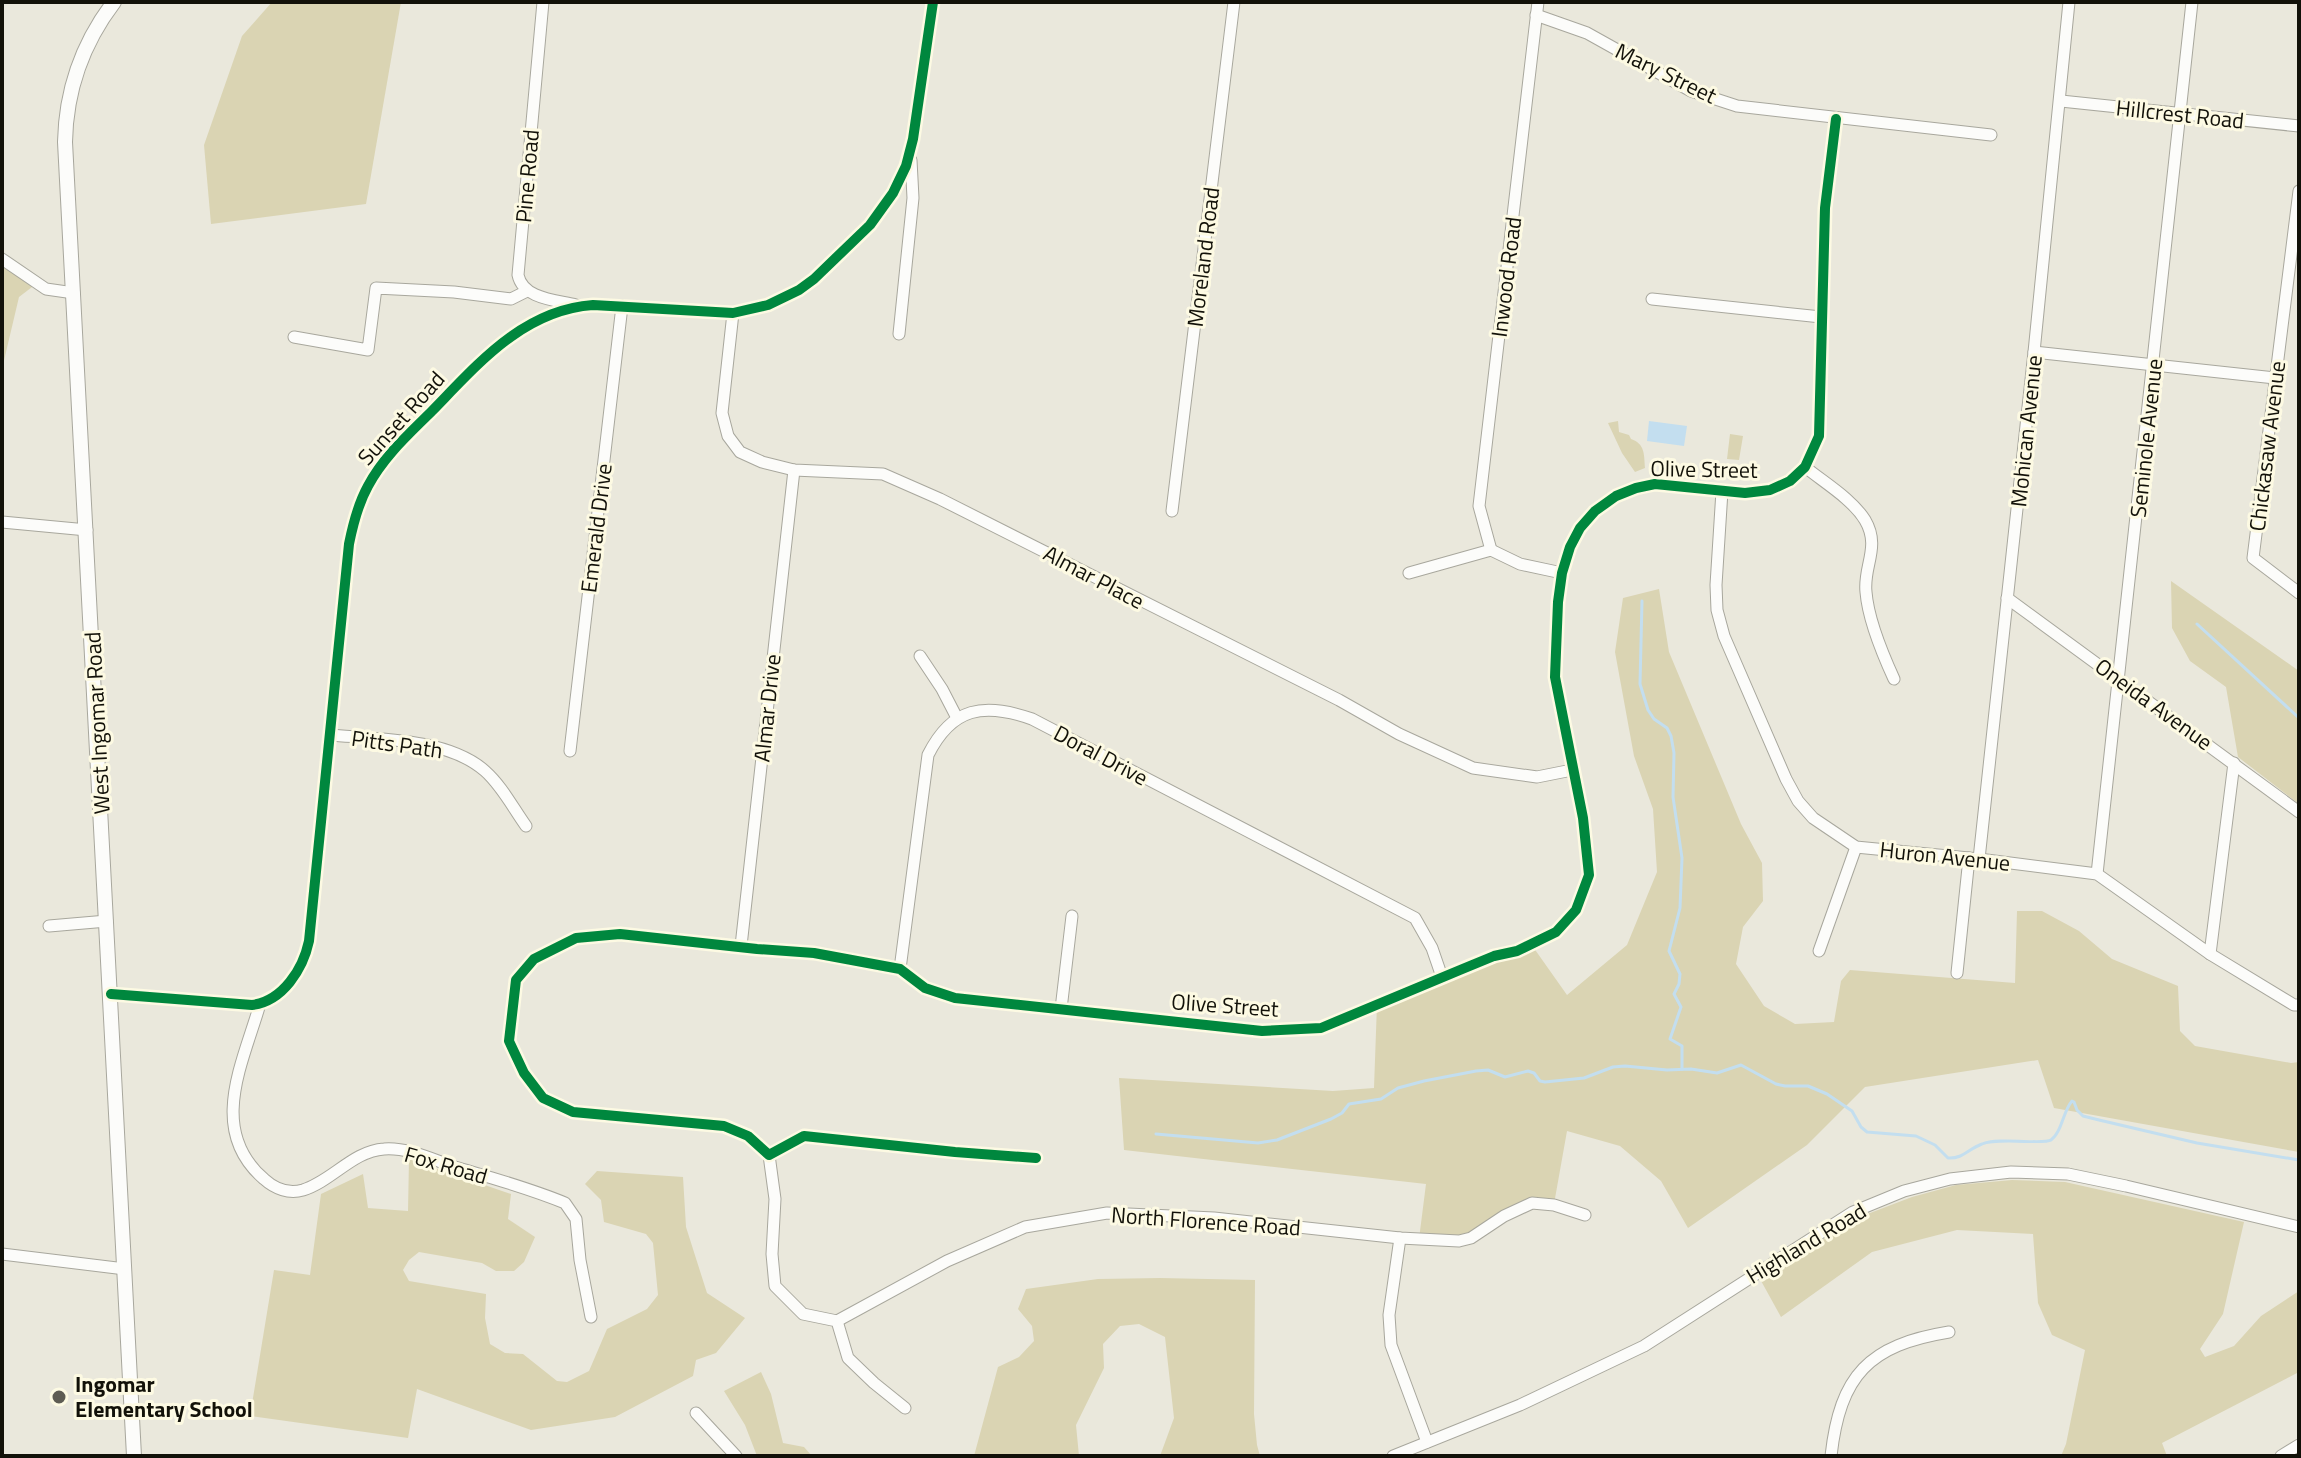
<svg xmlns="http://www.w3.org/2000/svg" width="2301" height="1458" viewBox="0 0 2301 1458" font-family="'Titillium Web',sans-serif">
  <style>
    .green { fill: #dad4b3 }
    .water { fill: #c3deef }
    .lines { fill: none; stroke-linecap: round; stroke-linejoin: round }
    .stream { stroke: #c3deef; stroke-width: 3 }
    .minor-casing { stroke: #a8a79d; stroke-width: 13 }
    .major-casing { stroke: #a8a79d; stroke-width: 16 }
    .minor { stroke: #fcfcfa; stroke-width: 11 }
    .major { stroke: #fcfcfa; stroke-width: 14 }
    .cycleway-casing { stroke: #fdfae3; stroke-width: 15 }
    .cycleway { stroke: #00873e; stroke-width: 10 }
    .poi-dot { fill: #5e5c53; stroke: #fdfae3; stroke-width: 3 }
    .labels { text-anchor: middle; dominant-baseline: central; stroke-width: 6; stroke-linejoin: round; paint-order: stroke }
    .street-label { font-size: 22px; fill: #121109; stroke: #fdfae3 }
    .poi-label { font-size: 22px; font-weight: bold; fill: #121109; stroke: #fdfae3; text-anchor: start }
  </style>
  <rect width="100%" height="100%" fill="#eae8dc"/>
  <!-- green -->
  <g class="green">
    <polygon points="272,2 401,2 366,204 211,224 204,145 242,36"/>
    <polygon points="2,259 36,284 19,297 2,369"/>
    <path d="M1618 421 1619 432 1629 435 1631 439C1645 444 1644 454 1645 468L1635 472 1622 453 1608 423Z"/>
    <polygon points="1730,434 1743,436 1739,460 1727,459"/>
    <polygon points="2171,581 2299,671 2299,804 2238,757 2226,687 2190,661 2172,628"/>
    <polygon points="1659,589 1669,652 1741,824 1762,863 1763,901 1743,927 1736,964 1764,1006 1795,1024 1834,1022 1841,981 1850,970 2015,983 2017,911 2042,911 2079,931 2112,959 2178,986 2180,1031 2195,1046 2291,1063 2299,1062 2299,1152 2054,1108 2038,1060 1865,1087 1807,1145 1688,1228 1661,1181 1620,1146 1567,1131 1554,1204 1541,1203 1471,1238 1419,1239 1426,1184 1124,1150 1119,1078 1333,1091 1374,1088 1377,1004 1531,944 1567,995 1627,945 1657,872 1653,809 1634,756 1615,652 1623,598"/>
    <polygon points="409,1159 511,1194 508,1219 535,1237 524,1262 514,1271 496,1271 482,1263 419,1252 409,1260 403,1270 409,1281 486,1294 485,1318 490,1344 505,1353 523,1354 557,1381 567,1382 589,1371 607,1329 647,1309 658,1295 653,1243 646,1234 604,1222 601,1200 585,1184 597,1171 683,1177 686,1227 707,1293 745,1318 716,1353 696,1360 693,1376 615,1417 531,1430 417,1389 408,1438 250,1416 274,1270 310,1275 321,1194 363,1174 368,1208 408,1211"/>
    <polygon points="2012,1180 2065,1182 2244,1222 2223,1314 2200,1349 2205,1357 2234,1346 2261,1316 2299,1291 2299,1372 2162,1443 2167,1456 2061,1456 2066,1444 2085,1350 2052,1335 2038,1303 2033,1234 1957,1230 1872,1252 1781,1317 1760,1279 1857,1218 1912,1197 1956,1185"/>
    <polygon points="1160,1278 1255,1280 1254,1414 1257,1445 1260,1456 1160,1456 1174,1418 1165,1337 1139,1324 1120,1326 1103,1344 1104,1368 1076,1425 1079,1456 974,1456 998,1367 1019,1357 1034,1341 1032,1326 1018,1309 1026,1289 1098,1279"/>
    <polygon points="761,1372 771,1394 783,1443 804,1447 812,1456 757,1456 745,1425 724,1391"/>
  </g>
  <!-- water -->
  <polygon class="water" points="1649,421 1687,426 1684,446 1647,441"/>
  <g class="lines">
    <!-- stream -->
    <g class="stream">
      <polyline points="1642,601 1640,684 1648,710 1654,719 1667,728 1671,736 1674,753 1673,797 1682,858 1680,908 1669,951 1680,974 1679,984 1674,994 1681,1007 1670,1039 1682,1046 1682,1069"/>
      <polyline points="2197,624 2299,718"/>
      <path d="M1156 1134 1258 1143 1277 1140 1331 1119 1342 1113 1349 1104 1381 1099 1398 1088 1424 1081 1476 1071 1488 1070 1505 1077 1528 1071 1534 1073 1540 1081 1545 1082 1584 1078 1613 1067 1625 1066 1667 1070 1691 1069 1717 1073 1741 1065 1776 1084 1785 1086H1808L1827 1094 1852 1111 1861 1127 1867 1132 1916 1136 1935 1145 1948 1158C1963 1159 1968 1149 1982 1144 1998 1137 2044 1145 2051 1140 2062 1132 2063 1111 2072 1101L2074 1102 2077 1110 2083 1116 2099 1120 2197 1143 2299 1160"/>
    </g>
    <defs>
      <g id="minor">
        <path d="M543 2 518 275C523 299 556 300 576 305"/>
        <polyline points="1536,15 1587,33 1691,91 1737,106 1991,135"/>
        <polyline points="2061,101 2299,126"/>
        <polyline points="2299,191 2253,558 2299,593"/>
        <polyline points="2,259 46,289 74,293"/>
        <polyline points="1652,299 1821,317"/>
        <polyline points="733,313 722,413 728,436 740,452 762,462 794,470 883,474 940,499 1339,700 1399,734 1473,768 1537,777 1572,770"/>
        <polyline points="899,334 913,198 911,160"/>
        <polyline points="294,337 368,350 376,288 454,292 511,299 527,291"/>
        <polyline points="2034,352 2275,378"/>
        <path d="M1805 467C1825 483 1852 499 1865 520 1881 547 1863 566 1866 592 1868 618 1883 655 1894 679"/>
        <polyline points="1722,491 1716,585 1717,610 1724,636 1786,779 1798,801 1813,818 1856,847 1979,859 2097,874 2210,954 2294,1005 2299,1005"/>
        <polyline points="1172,511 1234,2"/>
        <polyline points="2,522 87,530"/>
        <polyline points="1491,550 1479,506 1538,2"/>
        <polyline points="1409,573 1491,550 1520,564 1562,573"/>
        <polyline points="2007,598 2299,812"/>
        <polyline points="920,656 942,689 957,718"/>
        <path d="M330 735C377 739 448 738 485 771 502 786 513 808 526 826"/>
        <polyline points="570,751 622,306"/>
        <polyline points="1979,859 2034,352 2069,2"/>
        <polyline points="2097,874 2192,2"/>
        <polyline points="49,926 107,921"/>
        <polyline points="741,946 794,470"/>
        <polyline points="1819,951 1856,847"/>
        <polyline points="2210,954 2234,763"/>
        <path d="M900 969 928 755C952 707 984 702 1032 719L1415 918 1432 948 1442 977"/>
        <polyline points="1957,973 1969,858"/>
        <path d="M111 994 252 1005C283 1001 303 969 309 941L349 544C353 524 358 504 368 486 384 456 409 434 432 411 478 364 523 310 593 305L733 313 768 305 799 290 814 279 870 225 893 193 906 166 913 139 933 2"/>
        <path d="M260 1004C243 1063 207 1130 264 1179 275 1189 289 1194 303 1190 332 1181 353 1151 384 1149 407 1147 434 1160 455 1167 492 1178 529 1188 565 1203L576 1219 580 1260 591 1317"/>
        <polyline points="1061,1009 1072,916"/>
        <polyline points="769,1155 775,1199 772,1254 775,1286 803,1314 837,1321 848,1358 874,1383 905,1408"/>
        <polyline points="1036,1158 955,1152 804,1136 769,1155 748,1136 724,1126 573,1112 543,1098 524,1073 509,1041 516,980 534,959 576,938 620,934 757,949 814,953 900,969 925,988 955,998 1262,1031 1321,1028 1460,970 1494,956 1517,951 1556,932 1576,910 1589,875 1583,818 1555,677 1558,602 1562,573 1570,547 1580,528 1595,511 1616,496 1636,488 1655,484 1745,493 1770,490 1790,481 1805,467 1819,436 1825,208 1836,119"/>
        <polyline points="1400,1238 1389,1315 1391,1345 1427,1442"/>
        <polyline points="2,1254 125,1269"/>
        <polyline points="837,1321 947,1261 1025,1227 1107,1213 1214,1218 1400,1238 1459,1241 1471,1238 1504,1216 1532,1203 1554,1205 1585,1215"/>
        <polyline points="696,1413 736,1456"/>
        <polyline points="1393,1456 1520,1405 1644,1346 1853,1212 1904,1191 1950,1179 2011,1172 2068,1174 2126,1186 2299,1227"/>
        <path d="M1831 1456C1840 1375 1869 1345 1949 1332"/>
        <polyline points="2281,1456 2299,1445"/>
      </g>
      <path id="major" d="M114 2C82 44 66 90 65 142L134 1456"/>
    </defs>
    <!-- minor casing -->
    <use href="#minor" class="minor-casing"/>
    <!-- major casing -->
    <use href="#major" class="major-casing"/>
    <!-- minor -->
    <use href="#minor" class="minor"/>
    <!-- major -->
    <use href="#major" class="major"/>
    <defs>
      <g id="cycleway">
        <path d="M111 994 252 1005C283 1001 303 969 309 941L349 544C353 524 358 504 368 486 384 456 409 434 432 411 478 364 523 310 593 305L733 313 768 305 799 290 814 279 870 225 893 193 906 166 913 139 933 2"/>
        <polyline points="1036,1158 955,1152 804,1136 769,1155 748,1136 724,1126 573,1112 543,1098 524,1073 509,1041 516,980 534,959 576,938 620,934 757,949 814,953 900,969 925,988 955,998 1262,1031 1321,1028 1460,970 1494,956 1517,951 1556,932 1576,910 1589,875 1583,818 1555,677 1558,602 1562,573 1570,547 1580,528 1595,511 1616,496 1636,488 1655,484 1745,493 1770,490 1790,481 1805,467 1819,436 1825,208 1836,119"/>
      </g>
    </defs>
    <!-- cycleway casing -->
    <use href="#cycleway" class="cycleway-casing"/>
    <!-- cycleway -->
    <use href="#cycleway" class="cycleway"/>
  </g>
  <!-- markers -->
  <circle class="poi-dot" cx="59" cy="1397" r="8"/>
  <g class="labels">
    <!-- street labels -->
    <g class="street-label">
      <text transform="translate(1666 73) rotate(26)">Mary Street</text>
      <text transform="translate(2180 114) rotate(6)">Hillcrest Road</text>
      <text transform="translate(527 176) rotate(-85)">Pine Road</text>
      <text transform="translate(1203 257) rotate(-83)">Moreland Road</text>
      <text transform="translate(1506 277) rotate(-83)">Inwood Road</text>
      <text transform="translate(401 418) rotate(-48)">Sunset Road</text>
      <text transform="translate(2026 431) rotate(-84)">Mohican Avenue</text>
      <text transform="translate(2146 438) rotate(-84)">Seminole Avenue</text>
      <text transform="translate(2267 446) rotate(-83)">Chickasaw Avenue</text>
      <text transform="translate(1704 469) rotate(1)">Olive Street</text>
      <text transform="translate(596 528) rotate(-83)">Emerald Drive</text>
      <text transform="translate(1094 577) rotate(28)">Almar Place</text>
      <text transform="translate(2154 704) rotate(36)">Oneida Avenue</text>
      <text transform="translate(767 708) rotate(-84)">Almar Drive</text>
      <text transform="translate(97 723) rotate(-93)">West Ingomar Road</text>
      <text transform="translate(397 744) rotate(8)">Pitts Path</text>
      <text transform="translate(1101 755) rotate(28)">Doral Drive</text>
      <text transform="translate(1945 856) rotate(6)">Huron Avenue</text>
      <text transform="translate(1225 1005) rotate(4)">Olive Street</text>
      <text transform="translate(446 1165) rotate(16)">Fox Road</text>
      <text transform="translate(1206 1221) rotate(4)">North Florence Road</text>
      <text transform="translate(1806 1243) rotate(-31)">Highland Road</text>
    </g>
    <!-- poi labels -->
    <g class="poi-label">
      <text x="75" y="1384">Ingomar<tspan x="75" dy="25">Elementary School</tspan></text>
    </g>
  </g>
  <!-- border -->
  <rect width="2301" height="1458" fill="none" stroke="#121109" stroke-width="8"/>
</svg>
